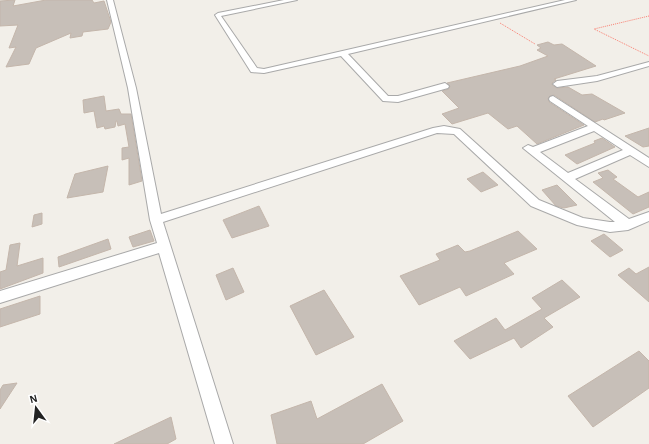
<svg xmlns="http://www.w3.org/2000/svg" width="649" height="444" viewBox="0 0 649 444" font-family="'Alegreya Sans',sans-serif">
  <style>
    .building { fill: #c7bfb8; stroke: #c4b6ab }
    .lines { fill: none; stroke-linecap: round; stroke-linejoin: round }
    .minor-casing { stroke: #a9a9a9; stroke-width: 2 }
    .path { stroke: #fa8072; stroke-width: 1; stroke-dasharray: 1 1; stroke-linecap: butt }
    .minor { fill: #fff; fill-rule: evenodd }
  </style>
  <rect width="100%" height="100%" fill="#f2efe9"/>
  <!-- building -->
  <g class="building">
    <polygon points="15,0 13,6 46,0 92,0 94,3 104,1 111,22 108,29 83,32 82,36 70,38 71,33 36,48 29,64 6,67 16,47 9,48 18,25 0,26 0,1"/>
    <polygon points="548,42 554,45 562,44 596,66 554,79 556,80 552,83 552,85 557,88 568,87 582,95 592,94 625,113 604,120 603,119 595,122 554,95 550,96 548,98 549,102 584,125 537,144 517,126 508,129 488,113 452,124 442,114 459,108 442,91 449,89 450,86 447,83 520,66 548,56 537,50 541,48 537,45"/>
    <polygon points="104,96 106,111 119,109 121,114 131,114 142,181 129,185 129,158 122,160 122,148 129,147 125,124 118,126 117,121 116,121 115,127 105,129 104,126 97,128 94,111 84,113 83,100"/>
    <polygon points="649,128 649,146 643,147 625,136"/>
    <polygon points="602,138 615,147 577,164 565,155 595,143 594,141"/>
    <polygon points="108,166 103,192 67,198 75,174"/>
    <polygon points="608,170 617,177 613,179 638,197 649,192 649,207 633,214 593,182 603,178 598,173"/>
    <polygon points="483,172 498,185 481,192 467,179"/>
    <polygon points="557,185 577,205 564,208 556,206 542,190"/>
    <polygon points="259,206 269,226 232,238 223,220"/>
    <polygon points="42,213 42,224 32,227 34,215"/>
    <polygon points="150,230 154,241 133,247 129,237"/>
    <polygon points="518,231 537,249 504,263 514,274 466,296 460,287 419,305 400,276 440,260 436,254 458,245 465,252 470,251"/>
    <polygon points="604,234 623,250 610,257 591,241"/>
    <polygon points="108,239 111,249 59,267 58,257"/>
    <polygon points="20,243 17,266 43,258 43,273 0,289 0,272 6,270 10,245"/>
    <polygon points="649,267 649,302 618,275 629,268 636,274"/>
    <polygon points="233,268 244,292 226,300 216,275"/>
    <polygon points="562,280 580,297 544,318 553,327 521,348 514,338 470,359 454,341 496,318 505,330 542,309 532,298"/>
    <polygon points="324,290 354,337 316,355 290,306"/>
    <polygon points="40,296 40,314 0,327 0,309"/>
    <polygon points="639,351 649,361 649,388 593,427 568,396"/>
    <polygon points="17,383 0,409 0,390 3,385"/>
    <polygon points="382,384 403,421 363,444 277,444 271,415 311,401 317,419"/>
    <polygon points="171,417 176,439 167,444 114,444"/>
  </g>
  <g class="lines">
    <defs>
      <g id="minor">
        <path d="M107 0H113L136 88 161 214 433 128 444 126 460 129 539 200 583 218 610 222H615L523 148 528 145 533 147 588 126 550 101 549 99 550 97 553 96 649 158V167L630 155 575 179 629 219 649 212V221L628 230 610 232 577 225 531 206 454 134 437 133 163 222 233 444H215L159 253 0 303V291L157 243 150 220 128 88ZM594 131 623 150 568 173 540 152Z"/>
        <polygon points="284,0 297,0 221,16 257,68 264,69 565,0 576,0 348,54 388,96 398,96 445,83 449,86 448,88 398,102 383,101 341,56 264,73 251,72 215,15 218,13"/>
        <polygon points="649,62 649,66 597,81 557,87 553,84 557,81 597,76"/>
      </g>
    </defs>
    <!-- minor casing -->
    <use href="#minor" class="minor-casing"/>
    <!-- path -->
    <g class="path">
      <polyline points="649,16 594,29 649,56"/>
      <polyline points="500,23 535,44"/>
    </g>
    <!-- minor -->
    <use href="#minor" class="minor"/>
  </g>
  <!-- north arrow -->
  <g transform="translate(36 408) rotate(345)" stroke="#ffffff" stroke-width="3" paint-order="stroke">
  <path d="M0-3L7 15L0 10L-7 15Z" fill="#222222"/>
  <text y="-6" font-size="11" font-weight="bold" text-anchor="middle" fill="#222222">N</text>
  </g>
</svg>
